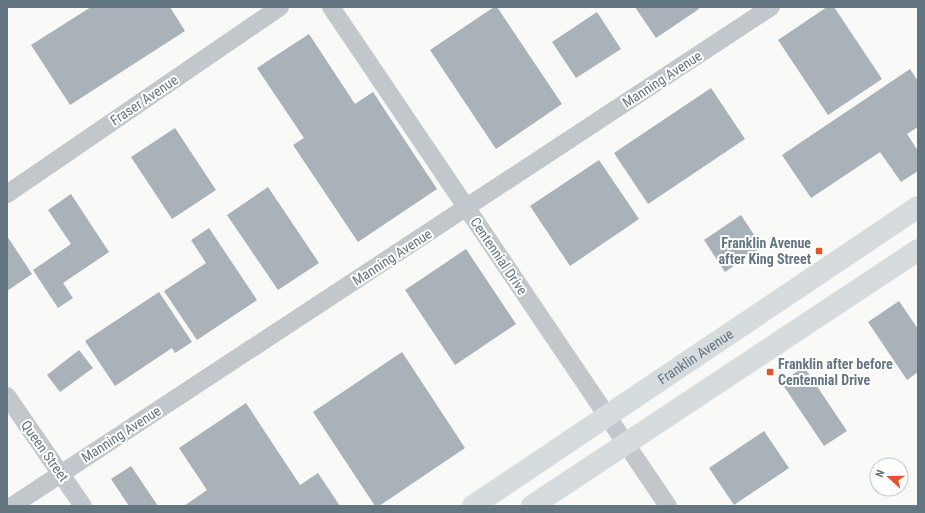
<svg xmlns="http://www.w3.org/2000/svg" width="925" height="513" viewBox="0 0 925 513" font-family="'Roboto Condensed',sans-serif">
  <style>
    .building { fill: #a9b2b8 }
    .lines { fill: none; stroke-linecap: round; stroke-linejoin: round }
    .minor { stroke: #c2c7cb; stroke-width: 18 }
    .secondary { stroke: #d6dbde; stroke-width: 22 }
    .poi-dot { fill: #e3532d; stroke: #fff; stroke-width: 1.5 }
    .labels { text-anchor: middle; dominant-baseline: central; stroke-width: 4; stroke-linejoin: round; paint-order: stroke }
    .street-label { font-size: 14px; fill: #647682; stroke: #fff }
    .poi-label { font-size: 14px; font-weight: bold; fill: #647682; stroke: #fff; text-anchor: end }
  </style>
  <rect width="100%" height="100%" fill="#f9f9f7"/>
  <!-- building -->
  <g class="building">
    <polygon points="91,7 170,7 185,31 70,105 31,45"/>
    <polygon points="494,7 497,7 562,104 496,149 430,50"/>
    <polygon points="635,7 698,7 699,9 656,38"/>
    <polygon points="827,7 834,7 882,79 828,115 778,40"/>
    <polygon points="597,12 621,49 576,78 552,42"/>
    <polygon points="309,34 355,104 373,92 437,189 358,242 293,145 304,138 257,68"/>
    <polygon points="910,69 918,81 918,127 907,134 918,151 918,171 901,182 880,152 811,198 782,155"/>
    <polygon points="711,88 745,139 648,204 614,153"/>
    <polygon points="175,128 216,190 172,219 131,157"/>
    <polygon points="599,160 639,219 570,266 530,206"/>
    <polygon points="268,187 319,263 278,290 227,215"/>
    <polygon points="71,194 109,252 63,283 73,298 58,308 33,270 71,244 48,210"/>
    <polygon points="741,215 762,247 725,272 704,240"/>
    <polygon points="209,228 257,300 197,340 164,291 206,263 191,240"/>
    <polygon points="7,236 32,274 7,291"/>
    <polygon points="466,249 516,324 455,365 405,290"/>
    <polygon points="159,292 192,342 175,353 172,348 115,386 85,341"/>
    <polygon points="899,301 918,329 918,372 907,380 868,322"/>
    <polygon points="79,350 93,368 60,392 47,375"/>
    <polygon points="402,352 465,448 379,506 375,506 313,412"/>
    <polygon points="804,367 847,431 824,446 781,382"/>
    <polygon points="246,403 300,485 318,473 340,506 184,506 207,490 179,448"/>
    <polygon points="764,431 789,468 734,505 709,468"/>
    <polygon points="131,466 158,506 129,506 111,479"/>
  </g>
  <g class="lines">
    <!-- minor -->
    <g class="minor">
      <polyline points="331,7 668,506"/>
      <polyline points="7,194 280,7"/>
      <polyline points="7,396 83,506"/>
      <polyline points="12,506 771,7"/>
    </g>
    <!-- secondary -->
    <g class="secondary">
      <path id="s1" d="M473 506 918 207"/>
      <polyline points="532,506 918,250"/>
    </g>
  </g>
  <!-- markers -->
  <g class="poi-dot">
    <rect x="815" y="247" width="8" height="8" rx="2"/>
    <rect x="766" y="368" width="8" height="8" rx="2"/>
  </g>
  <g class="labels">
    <!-- street labels -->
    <g class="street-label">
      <text transform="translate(662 79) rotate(-33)">Manning Avenue</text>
      <text transform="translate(144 100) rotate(-34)">Fraser Avenue</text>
      <text transform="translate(499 256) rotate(56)">Centennial Drive</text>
      <text transform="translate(392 257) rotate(-33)">Manning Avenue</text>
      <text stroke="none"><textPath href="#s1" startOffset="268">Franklin Avenue</textPath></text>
      <text transform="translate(121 434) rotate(-33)">Manning Avenue</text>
      <text transform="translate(45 451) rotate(55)">Queen Street</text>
    </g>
    <!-- poi labels -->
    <g class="poi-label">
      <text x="811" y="243">Franklin Avenue<tspan x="811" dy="16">after King Street</tspan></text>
      <text x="778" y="364" text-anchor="start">Franklin after before<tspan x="778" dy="16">Centennial Drive</tspan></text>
    </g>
  </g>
  <!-- border -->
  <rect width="925" height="513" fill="none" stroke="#647682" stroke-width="16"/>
  <!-- north arrow -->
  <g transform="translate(889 477) rotate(291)"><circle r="19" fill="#ffffff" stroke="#c1c8cd"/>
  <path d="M0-3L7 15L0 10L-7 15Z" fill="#e3532d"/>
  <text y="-6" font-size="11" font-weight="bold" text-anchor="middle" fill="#647682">N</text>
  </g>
</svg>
